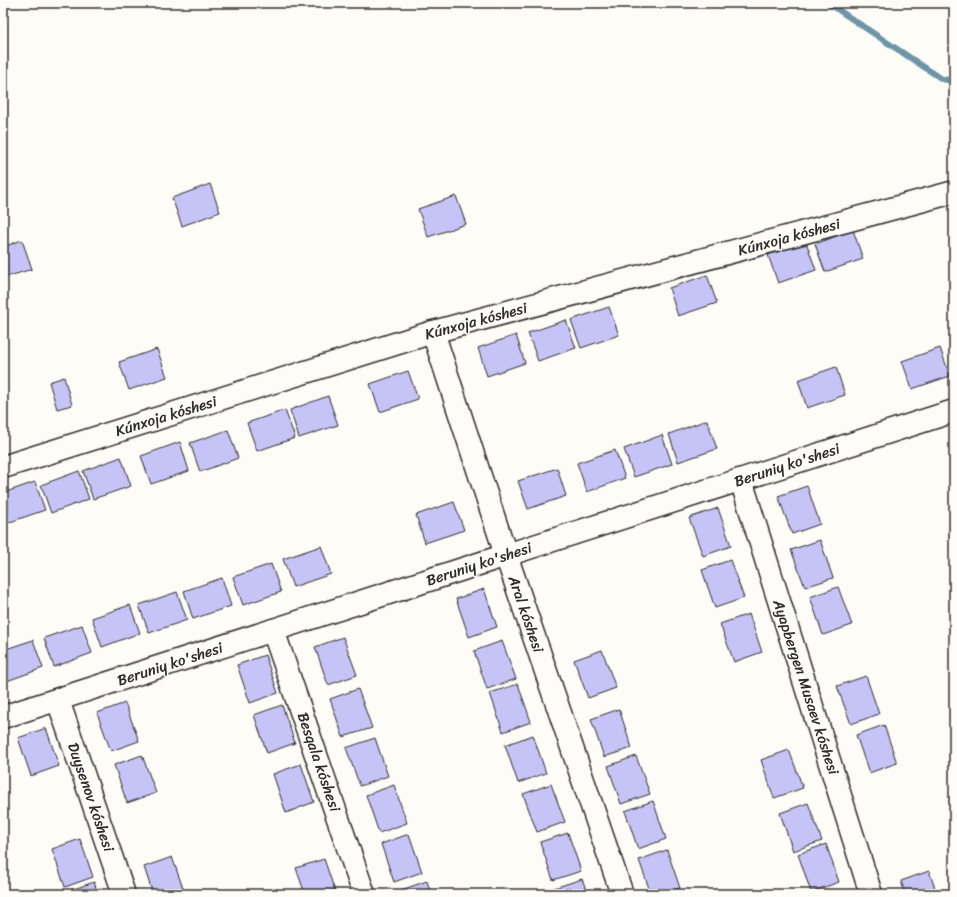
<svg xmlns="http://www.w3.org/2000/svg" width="957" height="897" viewBox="0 0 957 897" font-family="Sriracha,sans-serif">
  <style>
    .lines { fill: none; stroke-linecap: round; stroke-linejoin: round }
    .stream { stroke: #6c95a7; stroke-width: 6 }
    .building { fill: #c6c4f6; stroke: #2b2b2b }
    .minor-casing { stroke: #2b2b2b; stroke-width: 25 }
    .minor { stroke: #fdfcf7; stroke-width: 22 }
    .labels { text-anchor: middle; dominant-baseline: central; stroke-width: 3; stroke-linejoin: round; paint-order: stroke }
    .street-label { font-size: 15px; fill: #2b2b2b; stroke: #fdfcf7 }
  </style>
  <rect width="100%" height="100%" fill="#fdfcf7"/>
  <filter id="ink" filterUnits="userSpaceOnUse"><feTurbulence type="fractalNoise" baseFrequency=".025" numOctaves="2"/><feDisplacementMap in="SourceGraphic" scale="8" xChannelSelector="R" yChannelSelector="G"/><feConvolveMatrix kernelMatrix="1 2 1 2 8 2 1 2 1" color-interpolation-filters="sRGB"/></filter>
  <g filter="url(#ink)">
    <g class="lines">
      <!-- stream -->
      <polyline class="stream" points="828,3 942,79 954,81"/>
    </g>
    <!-- building -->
    <g class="building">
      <polygon points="210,184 220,212 182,226 172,198"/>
      <polygon points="456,196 466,224 428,237 418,209"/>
      <polygon points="853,230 863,259 825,272 815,244"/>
      <polygon points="22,240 32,269 3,278 3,247"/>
      <polygon points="806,242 816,270 778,283 768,255"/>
      <polygon points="707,275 717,303 678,316 669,288"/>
      <polygon points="609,307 619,335 581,348 571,320"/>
      <polygon points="566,320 576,348 538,361 528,333"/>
      <polygon points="516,335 525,363 487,376 478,348"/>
      <polygon points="940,348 950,376 912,389 902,361"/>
      <polygon points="157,349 167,377 129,390 119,362"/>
      <polygon points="836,367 845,395 807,408 798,380"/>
      <polygon points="408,371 418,399 380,412 370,384"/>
      <polygon points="64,377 72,405 57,409 49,382"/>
      <polygon points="328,396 338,425 299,438 290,410"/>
      <polygon points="285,410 295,438 257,451 247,423"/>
      <polygon points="707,420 717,449 678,462 669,434"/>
      <polygon points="228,430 238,458 200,472 190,443"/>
      <polygon points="662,435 672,464 634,477 624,449"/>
      <polygon points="180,442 189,471 151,484 141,456"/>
      <polygon points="615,450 625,478 587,492 577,463"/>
      <polygon points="121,457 131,486 93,499 83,471"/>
      <polygon points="557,468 566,496 528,509 518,481"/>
      <polygon points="79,471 89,499 51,513 41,485"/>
      <polygon points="35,482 45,510 7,523 3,511 3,493"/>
      <polygon points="807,486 820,524 792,534 778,496"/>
      <polygon points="454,502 464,530 425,543 416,515"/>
      <polygon points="718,508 731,546 703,556 689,518"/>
      <polygon points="820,540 833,578 805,587 791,550"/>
      <polygon points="321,546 331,574 293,587 283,559"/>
      <polygon points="730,560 744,598 715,608 702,570"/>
      <polygon points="271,564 281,592 243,605 233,577"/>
      <polygon points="222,578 231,606 193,619 184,591"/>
      <polygon points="838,587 852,625 823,635 810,597"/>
      <polygon points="484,589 497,627 469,637 456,599"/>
      <polygon points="177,592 187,620 149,633 139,605"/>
      <polygon points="130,605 140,633 102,647 92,618"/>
      <polygon points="749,614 762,652 734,662 720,624"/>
      <polygon points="82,625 92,653 54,667 44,638"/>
      <polygon points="343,637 357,675 328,685 315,647"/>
      <polygon points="33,640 43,668 4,682 3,678 3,650"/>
      <polygon points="502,641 516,679 487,689 474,651"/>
      <polygon points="602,650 616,688 588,698 574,660"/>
      <polygon points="265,655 278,693 250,703 237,665"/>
      <polygon points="866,676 879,714 851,724 837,686"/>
      <polygon points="518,684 531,722 503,732 490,693"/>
      <polygon points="358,689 372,728 343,737 330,699"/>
      <polygon points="125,703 139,741 111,751 97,713"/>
      <polygon points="282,705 295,743 267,753 254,715"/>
      <polygon points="619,709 632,748 604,757 591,719"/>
      <polygon points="884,725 897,763 869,773 856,735"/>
      <polygon points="46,728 59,766 31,776 18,738"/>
      <polygon points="533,735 546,773 518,783 505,745"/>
      <polygon points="375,738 388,776 360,786 346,748"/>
      <polygon points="789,750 803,788 774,798 761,760"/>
      <polygon points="142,755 156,793 127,803 114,765"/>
      <polygon points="636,756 650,794 621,804 608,766"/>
      <polygon points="301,764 314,802 286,813 273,774"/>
      <polygon points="551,784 565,822 537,832 523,794"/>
      <polygon points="394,785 407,823 379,833 366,795"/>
      <polygon points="653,801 666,839 638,849 625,811"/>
      <polygon points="808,803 822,841 793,851 780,813"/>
      <polygon points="568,833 581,871 553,880 540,842"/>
      <polygon points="409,834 422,872 394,882 381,844"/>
      <polygon points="80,839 93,877 65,887 52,849"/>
      <polygon points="826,844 839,882 811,892 798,854"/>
      <polygon points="667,850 680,888 662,894 651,894 639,860"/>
      <polygon points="172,857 185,894 153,894 144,867"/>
      <polygon points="324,859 336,894 305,894 296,868"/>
      <polygon points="929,871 937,894 905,894 901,881"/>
      <polygon points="582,879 588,894 556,894 554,888"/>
      <polygon points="427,881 431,894 400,894 398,891"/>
      <polygon points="94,882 98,894 66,894 65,892"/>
    </g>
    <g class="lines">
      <defs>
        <g id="minor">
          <polyline points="433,332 506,555 622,894"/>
          <polyline points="3,467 433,332 954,192"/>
          <polyline points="741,480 871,894"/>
          <polyline points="273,630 364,894"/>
          <polyline points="58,700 124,894"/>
          <polyline points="3,717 954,411"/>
        </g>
      </defs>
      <!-- minor casing -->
      <use href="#minor" class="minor-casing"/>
      <!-- minor -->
      <use href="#minor" class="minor"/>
    </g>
  </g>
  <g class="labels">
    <!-- street labels -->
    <g class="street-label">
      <text transform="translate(789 237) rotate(-15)">Kúnxoja kóshesi</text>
      <text transform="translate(476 321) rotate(-15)">Kúnxoja kóshesi</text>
      <text transform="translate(166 416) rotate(-17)">Kúnxoja kóshesi</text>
      <text transform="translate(787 465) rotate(-18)">Beruniy ko'shesi</text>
      <text transform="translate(479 564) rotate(-18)">Beruniy ko'shesi</text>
      <text transform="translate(526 614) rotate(71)">Aral kóshesi</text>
      <text transform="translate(170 664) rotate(-18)">Beruniy ko'shesi</text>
      <text transform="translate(806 687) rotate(72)">Ayapbergen Musaev kóshesi</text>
      <text transform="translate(319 762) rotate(71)">Besqala kóshesi</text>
      <text transform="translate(91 797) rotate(71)">Duysenov kóshesi</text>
    </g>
  </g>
  <!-- margin -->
  <rect width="957" height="897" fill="none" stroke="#fdfcf7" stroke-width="16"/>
  <rect x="8" y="8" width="941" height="881" fill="none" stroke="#2b2b2b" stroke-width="1.5" filter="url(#ink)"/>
</svg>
